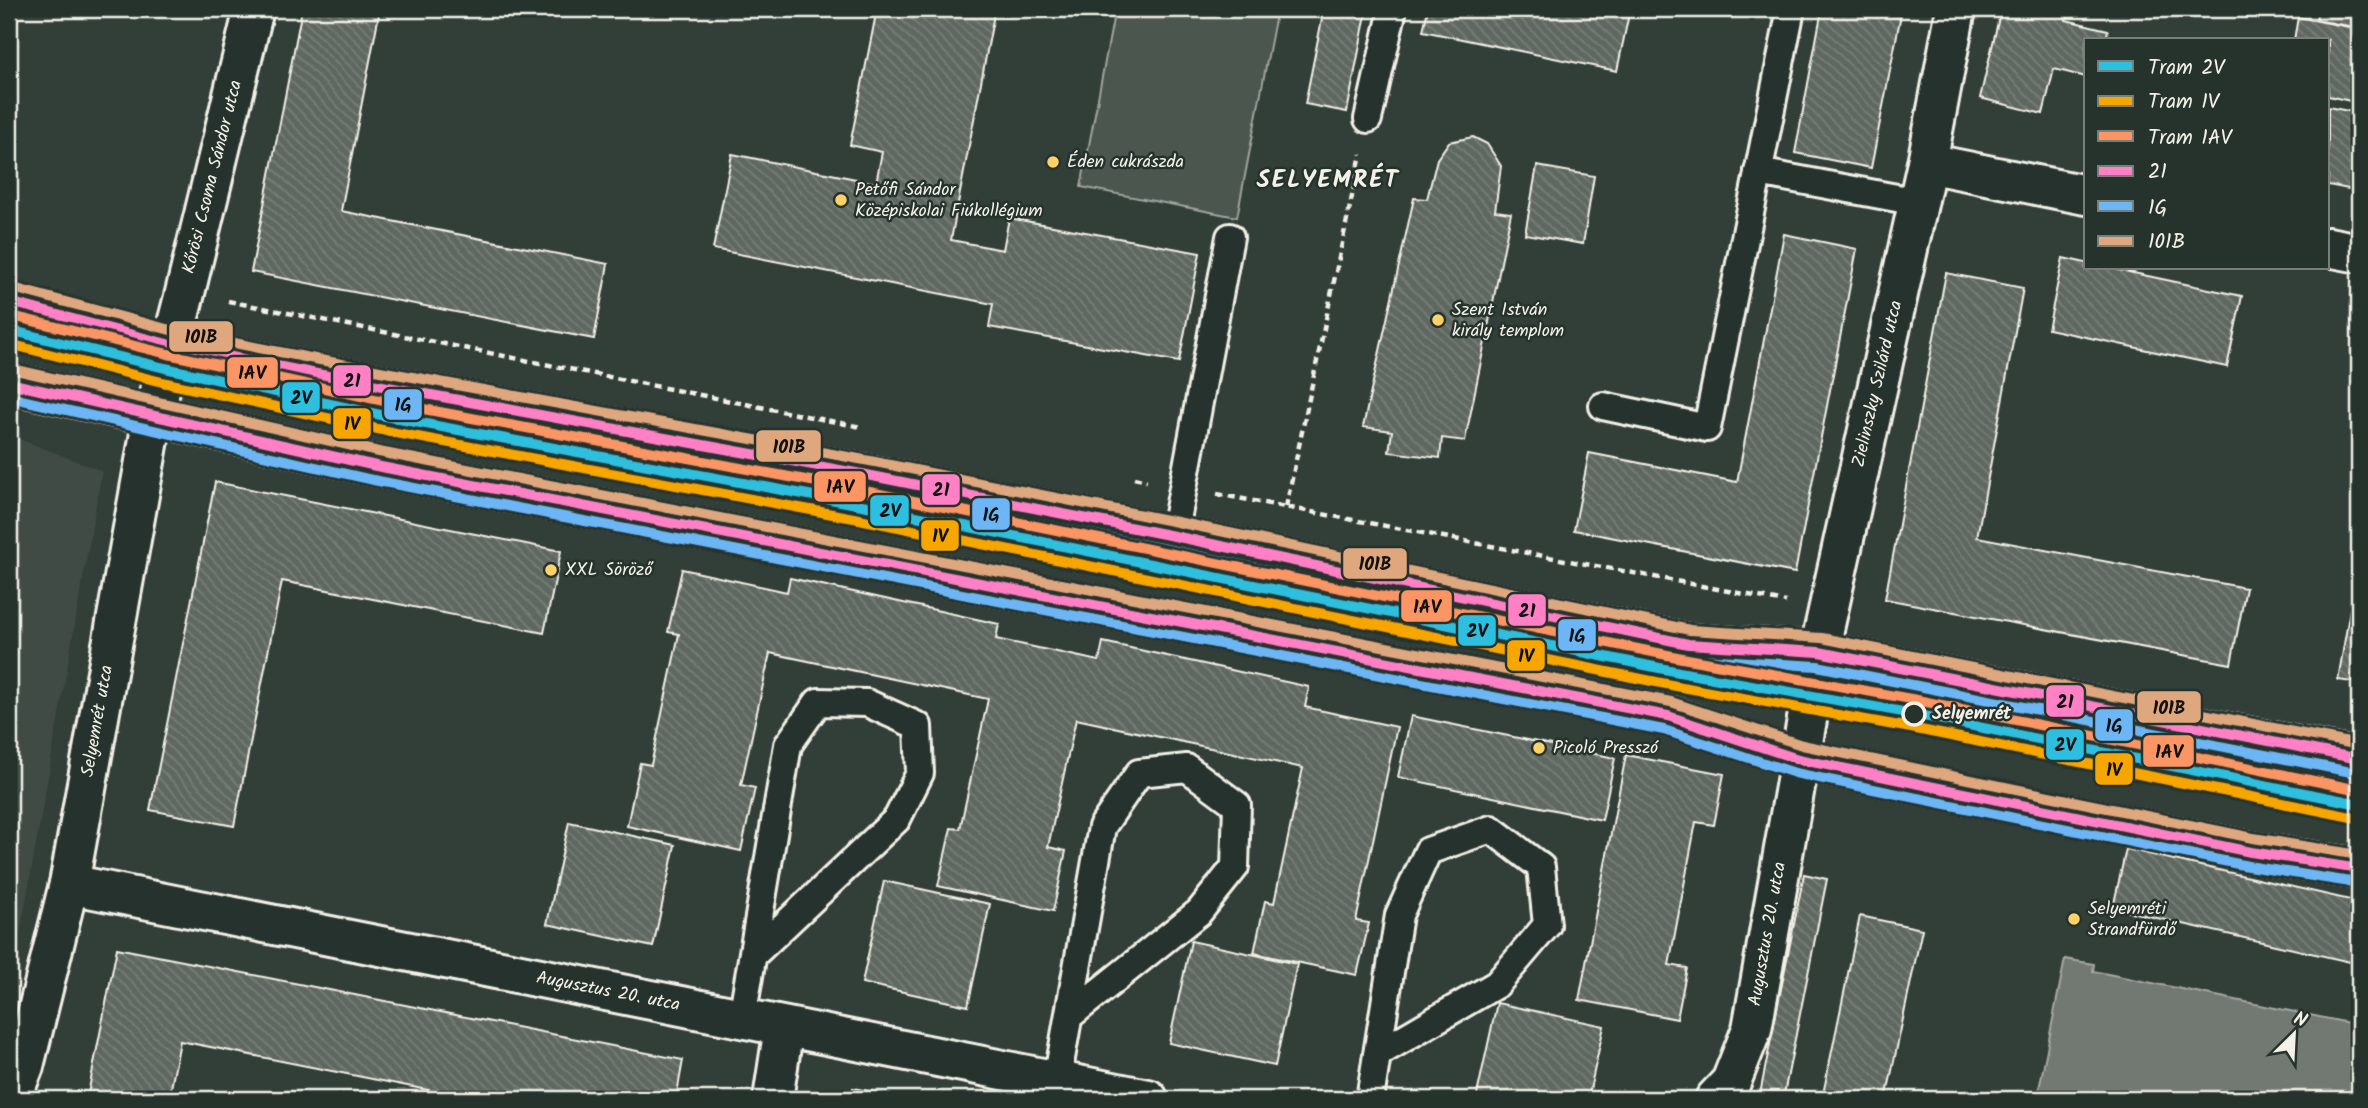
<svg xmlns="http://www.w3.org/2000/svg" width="2368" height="1108" viewBox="0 0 2368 1108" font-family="Kalam,sans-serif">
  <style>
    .built { fill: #404b44 }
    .park { fill: #4c564f; stroke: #a0a49c; stroke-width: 2 }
    .water { fill: #727972; stroke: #a6a9a1; stroke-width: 2 }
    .building { fill: url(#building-back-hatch); stroke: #f4f1e8; stroke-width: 2 }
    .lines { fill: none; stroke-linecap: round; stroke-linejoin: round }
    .lane-casing { stroke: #f4f1e8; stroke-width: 32 }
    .street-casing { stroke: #f4f1e8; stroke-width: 44 }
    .secondary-casing { stroke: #f4f1e8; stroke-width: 44 }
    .path { stroke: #f4f1e8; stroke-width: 4.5; stroke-dasharray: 7 5; stroke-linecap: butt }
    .lane { stroke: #26332d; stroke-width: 26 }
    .street { stroke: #26332d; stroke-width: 38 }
    .secondary { stroke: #26332d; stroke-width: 38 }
    .bus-1-casing { stroke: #26332d; stroke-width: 16 }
    .bus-2-casing { stroke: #26332d; stroke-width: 16 }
    .bus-3-casing { stroke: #26332d; stroke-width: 16 }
    .bus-1 { stroke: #ff80c5; stroke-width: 10 }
    .bus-2 { stroke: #6db6f5; stroke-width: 10 }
    .bus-3 { stroke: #dfa77e; stroke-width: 10 }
    .tram-1-casing { stroke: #26332d; stroke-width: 16 }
    .tram-2-casing { stroke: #26332d; stroke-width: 16 }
    .tram-3-casing { stroke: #26332d; stroke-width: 16 }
    .tram-1 { stroke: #2dbfdf; stroke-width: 10 }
    .tram-2 { stroke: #f7a600; stroke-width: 10 }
    .tram-3 { stroke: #fb9564; stroke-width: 10 }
    .poi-dot { fill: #ffd166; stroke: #26332d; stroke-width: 2.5 }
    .stop-dot { fill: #26332d; stroke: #f4f1e8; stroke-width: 3.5 }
    .labels { text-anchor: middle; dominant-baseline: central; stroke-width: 5; stroke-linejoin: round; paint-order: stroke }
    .poi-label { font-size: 18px; fill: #f4f1e8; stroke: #26332d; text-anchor: start }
    .street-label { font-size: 18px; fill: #f4f1e8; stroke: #26332d }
    .stop-label { font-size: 18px; font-weight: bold; fill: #f4f1e8; stroke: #26332d; text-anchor: start }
    .district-label { font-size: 24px; font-weight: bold; letter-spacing: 2px; fill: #f4f1e8; stroke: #26332d }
    .line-badge { stroke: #26332d; stroke-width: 2.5 }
    .pale-badge-label { font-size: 19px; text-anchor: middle; font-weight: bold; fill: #111 }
  </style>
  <defs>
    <pattern id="building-back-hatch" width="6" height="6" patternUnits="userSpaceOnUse" patternTransform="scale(1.75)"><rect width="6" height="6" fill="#5f6861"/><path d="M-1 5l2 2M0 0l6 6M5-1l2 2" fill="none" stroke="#777e78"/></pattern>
  </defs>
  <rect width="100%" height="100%" fill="#323e38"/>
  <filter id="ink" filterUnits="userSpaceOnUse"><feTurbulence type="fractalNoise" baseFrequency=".0143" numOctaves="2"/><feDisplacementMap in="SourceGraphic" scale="14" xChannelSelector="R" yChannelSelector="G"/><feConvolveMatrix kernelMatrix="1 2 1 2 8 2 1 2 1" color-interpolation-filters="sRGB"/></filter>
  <g filter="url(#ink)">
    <!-- built -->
    <polygon class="built" points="9,435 102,471 9,997"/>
    <!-- park -->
    <polygon class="park" points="1115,9 1277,9 1237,217 1081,187"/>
    <!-- water -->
    <polygon class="water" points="2065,959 2094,964 2093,971 2359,1025 2359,1099 2037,1099"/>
    <!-- building -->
    <g class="building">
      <polygon points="302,9 380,9 341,211 608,264 594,339 251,272"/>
      <polygon points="877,9 995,9 951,240 1003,250 1009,218 1200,253 1179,362 989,327 993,304 713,249 732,154 876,183 882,152 850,145"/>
      <polygon points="1324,9 1367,9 1347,112 1305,104"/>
      <polygon points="1428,9 1630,9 1617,71 1423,31"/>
      <polygon points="1822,9 1902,9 1871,168 1795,153"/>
      <polygon points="2001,9 2069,9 2066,20 2108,30 2106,40 2086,40 2086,77 2054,69 2043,114 1980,98"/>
      <polygon points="2318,9 2359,9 2359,28 2316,20"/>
      <polygon points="2298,17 2359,29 2359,103 2328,96 2328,40 2294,40"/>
      <polygon points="2328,107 2359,113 2359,191 2328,185"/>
      <polygon points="1473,137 1487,144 1501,166 1495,211 1511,213 1465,441 1442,438 1440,458 1389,452 1392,431 1363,427 1414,198 1427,199 1437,159 1449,142"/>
      <polygon points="1537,166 1594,176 1583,244 1525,234"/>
      <polygon points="1784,234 1857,249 1795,573 1574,530 1589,453 1737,482"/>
      <polygon points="2063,258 2086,263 2086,268 2110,268 2242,296 2227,367 2048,329"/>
      <polygon points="1946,273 2023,288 1977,537 2246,588 2231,664 1885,599"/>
      <polygon points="215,482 561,551 544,633 282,581 234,826 150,810"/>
      <polygon points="2359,556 2359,683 2338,680"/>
      <polygon points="682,569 787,592 790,578 999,624 996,639 1099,661 1103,642 1309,687 1305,707 1397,727 1356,921 1369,923 1357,975 1254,953 1265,901 1274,903 1303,768 1076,719 1048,847 1066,851 1053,911 938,886 951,828 960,829 988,699 770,653 741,785 755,788 741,851 627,826 640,763 651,765 679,634 668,632"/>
      <polygon points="1411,716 1615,758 1602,820 1398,777"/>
      <polygon points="1626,755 1724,774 1714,825 1696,822 1669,965 1687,968 1677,1019 1579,1000"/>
      <polygon points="569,822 675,845 653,947 547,924"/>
      <polygon points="2126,849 2359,902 2359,964 2113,908"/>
      <polygon points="1804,874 1827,879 1783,1099 1759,1099"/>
      <polygon points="884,881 990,904 968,1006 862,983"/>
      <polygon points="1860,916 1922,929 1886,1099 1822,1099"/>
      <polygon points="1191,941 1297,964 1275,1066 1169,1043"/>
      <polygon points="117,948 683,1060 676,1099 473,1099 180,1041 169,1099 87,1099"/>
      <polygon points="1497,1003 1604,1026 1588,1099 1476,1099"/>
      <polygon points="853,1088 909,1099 851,1099"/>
    </g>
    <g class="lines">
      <defs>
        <g id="lane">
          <polyline points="1368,119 1393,9"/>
          <polyline points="1758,172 1918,202"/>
          <polyline points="1603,406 1707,428 1791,9"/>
          <polyline points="1174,536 1230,237"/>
          <polyline points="742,1018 788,745 818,702 867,703 918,726 920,773 897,819 753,955"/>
          <polyline points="1057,1081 1102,827 1139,773 1187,768 1237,805 1235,867 1199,912 1069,1016"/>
          <polyline points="1370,1099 1399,915 1428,851 1491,829 1541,867 1547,925 1497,984 1377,1054"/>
        </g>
        <g id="street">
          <polyline points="1927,163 2086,195"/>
          <polyline points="2328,247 2359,253"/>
          <polyline points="69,884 1148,1099"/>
          <polyline points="11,1099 24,1066 69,884 153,417 185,293 254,9"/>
          <polyline points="773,1099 784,1027"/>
          <polyline points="1715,1099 1731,1082 1752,1029 1819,652 1927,163 1956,9"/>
        </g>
        <g id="secondary">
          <polyline points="9,302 171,345 317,374 867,475 1174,536 1688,644 1819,652 2359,759"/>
          <polyline points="9,383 376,466 1668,716 1798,759 2251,852 2359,869"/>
        </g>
      </defs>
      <!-- lane casing -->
      <use href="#lane" class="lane-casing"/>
      <!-- street casing -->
      <use href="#street" class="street-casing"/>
      <!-- secondary casing -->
      <use href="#secondary" class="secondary-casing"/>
      <!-- path -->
      <g class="path">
        <polyline points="228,301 861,427"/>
        <polyline points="1134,478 1147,481"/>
        <polyline points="1217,494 1786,602"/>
        <polyline points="1286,507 1361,154"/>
      </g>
      <!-- lane -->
      <use href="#lane" class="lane"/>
      <!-- street -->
      <use href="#street" class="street"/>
      <!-- secondary -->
      <use href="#secondary" class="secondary"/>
      <defs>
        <g id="bus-1">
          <polyline points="9,302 171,345 317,374 867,475 1174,536 1688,644 1819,652 2359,759"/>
          <polyline points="9,383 376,466 1668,716 1798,759 2251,852 2359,869"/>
        </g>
        <g id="bus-2">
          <polyline points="9,316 168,359 314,388 864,489 1171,550 1685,658 1817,666 2356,773"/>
          <polyline points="9,397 373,480 1664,730 1795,773 2248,866 2357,883"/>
        </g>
        <g id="bus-3">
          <polyline points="13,288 174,331 320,360 870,461 1177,522 1690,630 1822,638 2359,745"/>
          <polyline points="12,369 379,452 1671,702 1802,745 2253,838 2359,855"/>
        </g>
      </defs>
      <!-- bus-1 casing -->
      <use href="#bus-1" class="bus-1-casing"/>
      <!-- bus-2 casing -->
      <use href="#bus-2" class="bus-2-casing"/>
      <!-- bus-3 casing -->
      <use href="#bus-3" class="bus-3-casing"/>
      <!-- bus-1 -->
      <use href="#bus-1" class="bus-1"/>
      <!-- bus-2 -->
      <use href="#bus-2" class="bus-2"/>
      <!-- bus-3 -->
      <use href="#bus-3" class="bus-3"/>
      <defs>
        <polyline id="tram-1" points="9,330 165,368 399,419 862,505 1679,672 1914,714 2359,804"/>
        <polyline id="tram-2" points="9,344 162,382 396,433 859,519 1676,686 1911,728 2356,818"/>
        <polyline id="tram-3" points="12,316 168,354 402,405 865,491 1682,658 1917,700 2359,790"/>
      </defs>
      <!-- tram-1 casing -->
      <use href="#tram-1" class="tram-1-casing"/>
      <!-- tram-2 casing -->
      <use href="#tram-2" class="tram-2-casing"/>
      <!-- tram-3 casing -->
      <use href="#tram-3" class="tram-3-casing"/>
      <!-- tram-1 -->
      <use href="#tram-1" class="tram-1"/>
      <!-- tram-2 -->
      <use href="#tram-2" class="tram-2"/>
      <!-- tram-3 -->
      <use href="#tram-3" class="tram-3"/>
    </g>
  </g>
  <!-- markers -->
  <g class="poi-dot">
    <circle cx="1053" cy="162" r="7"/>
    <circle cx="841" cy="200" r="7"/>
    <circle cx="1438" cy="320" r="7"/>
    <circle cx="551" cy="570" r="7"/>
    <circle cx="1539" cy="748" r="7"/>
    <circle cx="2074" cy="919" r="7"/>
  </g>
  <circle class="stop-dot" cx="1914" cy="714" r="11"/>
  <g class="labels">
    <!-- poi labels -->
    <g class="poi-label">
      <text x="1067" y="162">Éden cukrászda</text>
      <text x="855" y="190">Petőfi Sándor<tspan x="855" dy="21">Középiskolai Fiúkollégium</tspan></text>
      <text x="1452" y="310">Szent István<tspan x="1452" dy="21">király templom</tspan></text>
      <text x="565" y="570">XXL Söröző</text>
      <text x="1553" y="748">Picoló Presszó</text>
      <text x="2088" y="909">Selyemréti<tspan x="2088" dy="21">Strandfürdő</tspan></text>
    </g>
    <!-- street labels -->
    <g class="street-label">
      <text transform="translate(213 177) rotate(-76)">Kőrösi Csoma Sándor utca</text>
      <text transform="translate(1878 384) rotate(-77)">Zielinszky Szilárd utca</text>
      <text transform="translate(98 721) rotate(-80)">Selyemrét utca</text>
      <text transform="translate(1768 934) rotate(-80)">Augusztus 20. utca</text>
      <text transform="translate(608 992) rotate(11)">Augusztus 20. utca</text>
    </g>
    <!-- stop labels -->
    <g class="stop-label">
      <text x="1932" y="714">Selyemrét</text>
    </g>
    <!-- district labels -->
    <g class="district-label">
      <text x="1328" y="180">SELYEMRÉT</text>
    </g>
  </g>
  <g class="line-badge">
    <rect x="168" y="320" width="66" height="33" rx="7" fill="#dfa77e"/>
    <rect x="226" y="356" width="53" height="33" rx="7" fill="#fb9564"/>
    <rect x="332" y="364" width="40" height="33" rx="7" fill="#ff80c5"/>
    <rect x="281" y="381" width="40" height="33" rx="7" fill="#2dbfdf"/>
    <rect x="383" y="388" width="40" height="33" rx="7" fill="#6db6f5"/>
    <rect x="332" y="407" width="40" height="33" rx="7" fill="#f7a600"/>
    <rect x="755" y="429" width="67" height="34" rx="7" fill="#dfa77e"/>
    <rect x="813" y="470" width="54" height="33" rx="7" fill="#fb9564"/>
    <rect x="921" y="473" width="40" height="33" rx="7" fill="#ff80c5"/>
    <rect x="869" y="494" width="41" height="33" rx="7" fill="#2dbfdf"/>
    <rect x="971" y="497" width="40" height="34" rx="7" fill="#6db6f5"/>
    <rect x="920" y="519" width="40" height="33" rx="7" fill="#f7a600"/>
    <rect x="1342" y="547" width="66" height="33" rx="7" fill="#dfa77e"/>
    <rect x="1400" y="589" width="53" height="34" rx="7" fill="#fb9564"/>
    <rect x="1507" y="593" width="40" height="34" rx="7" fill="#ff80c5"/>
    <rect x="1457" y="614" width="40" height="33" rx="7" fill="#2dbfdf"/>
    <rect x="1557" y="618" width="40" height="34" rx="7" fill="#6db6f5"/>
    <rect x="1506" y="639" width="40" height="33" rx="7" fill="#f7a600"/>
    <rect x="2045" y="684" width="40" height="34" rx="7" fill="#ff80c5"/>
    <rect x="2136" y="690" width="66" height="34" rx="7" fill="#dfa77e"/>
    <rect x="2094" y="708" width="40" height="34" rx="7" fill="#6db6f5"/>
    <rect x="2045" y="728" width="40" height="33" rx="7" fill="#2dbfdf"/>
    <rect x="2142" y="734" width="53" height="34" rx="7" fill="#fb9564"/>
    <rect x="2094" y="752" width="40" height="34" rx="7" fill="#f7a600"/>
  </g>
  <g class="pale-badge-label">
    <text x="201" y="343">101B</text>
    <text x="252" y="379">1AV</text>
    <text x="352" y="387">21</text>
    <text x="301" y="404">2V</text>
    <text x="403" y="411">1G</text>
    <text x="352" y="430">1V</text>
    <text x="789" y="453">101B</text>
    <text x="840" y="493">1AV</text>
    <text x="941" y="496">21</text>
    <text x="890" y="517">2V</text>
    <text x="991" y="521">1G</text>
    <text x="940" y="542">1V</text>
    <text x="1375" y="570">101B</text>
    <text x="1427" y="613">1AV</text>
    <text x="1527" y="617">21</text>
    <text x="1477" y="637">2V</text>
    <text x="1577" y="642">1G</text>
    <text x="1526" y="662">1V</text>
    <text x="2065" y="708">21</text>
    <text x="2169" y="714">101B</text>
    <text x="2114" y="732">1G</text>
    <text x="2065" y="751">2V</text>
    <text x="2169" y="758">1AV</text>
    <text x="2114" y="776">1V</text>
  </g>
  <!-- margin -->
  <rect width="2368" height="1108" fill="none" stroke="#26332d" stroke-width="35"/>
  <rect x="18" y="18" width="2333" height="1073" fill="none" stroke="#f4f1e8" stroke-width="2.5" filter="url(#ink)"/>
  <!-- legend -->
  <rect x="2084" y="38" width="245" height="231" fill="#26332d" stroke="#787f78" stroke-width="2"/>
  <rect x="2098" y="61" width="35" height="10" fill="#2dbfdf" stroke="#787f78" stroke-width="2"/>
  <text x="2148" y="74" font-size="21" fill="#f4f1e8">Tram 2V</text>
  <rect x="2098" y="96" width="35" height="10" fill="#f7a600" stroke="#787f78" stroke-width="2"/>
  <text x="2148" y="108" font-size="21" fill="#f4f1e8">Tram 1V</text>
  <rect x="2098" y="131" width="35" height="10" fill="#fb9564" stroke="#787f78" stroke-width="2"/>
  <text x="2148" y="144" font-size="21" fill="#f4f1e8">Tram 1AV</text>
  <rect x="2098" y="166" width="35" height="10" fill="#ff80c5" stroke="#787f78" stroke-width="2"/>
  <text x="2148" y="178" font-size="21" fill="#f4f1e8">21</text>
  <rect x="2098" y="201" width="35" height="10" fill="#6db6f5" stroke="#787f78" stroke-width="2"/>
  <text x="2148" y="214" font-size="21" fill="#f4f1e8">1G</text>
  <rect x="2098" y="236" width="35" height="10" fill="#dfa77e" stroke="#787f78" stroke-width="2"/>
  <text x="2148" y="248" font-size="21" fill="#f4f1e8">101B</text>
  <!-- north arrow -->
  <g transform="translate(2294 1034) rotate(24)" stroke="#26332d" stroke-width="5" paint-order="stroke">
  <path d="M0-5L12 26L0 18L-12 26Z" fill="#f4f1e8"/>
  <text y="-10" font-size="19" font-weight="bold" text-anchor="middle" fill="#f4f1e8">N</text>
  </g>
</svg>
